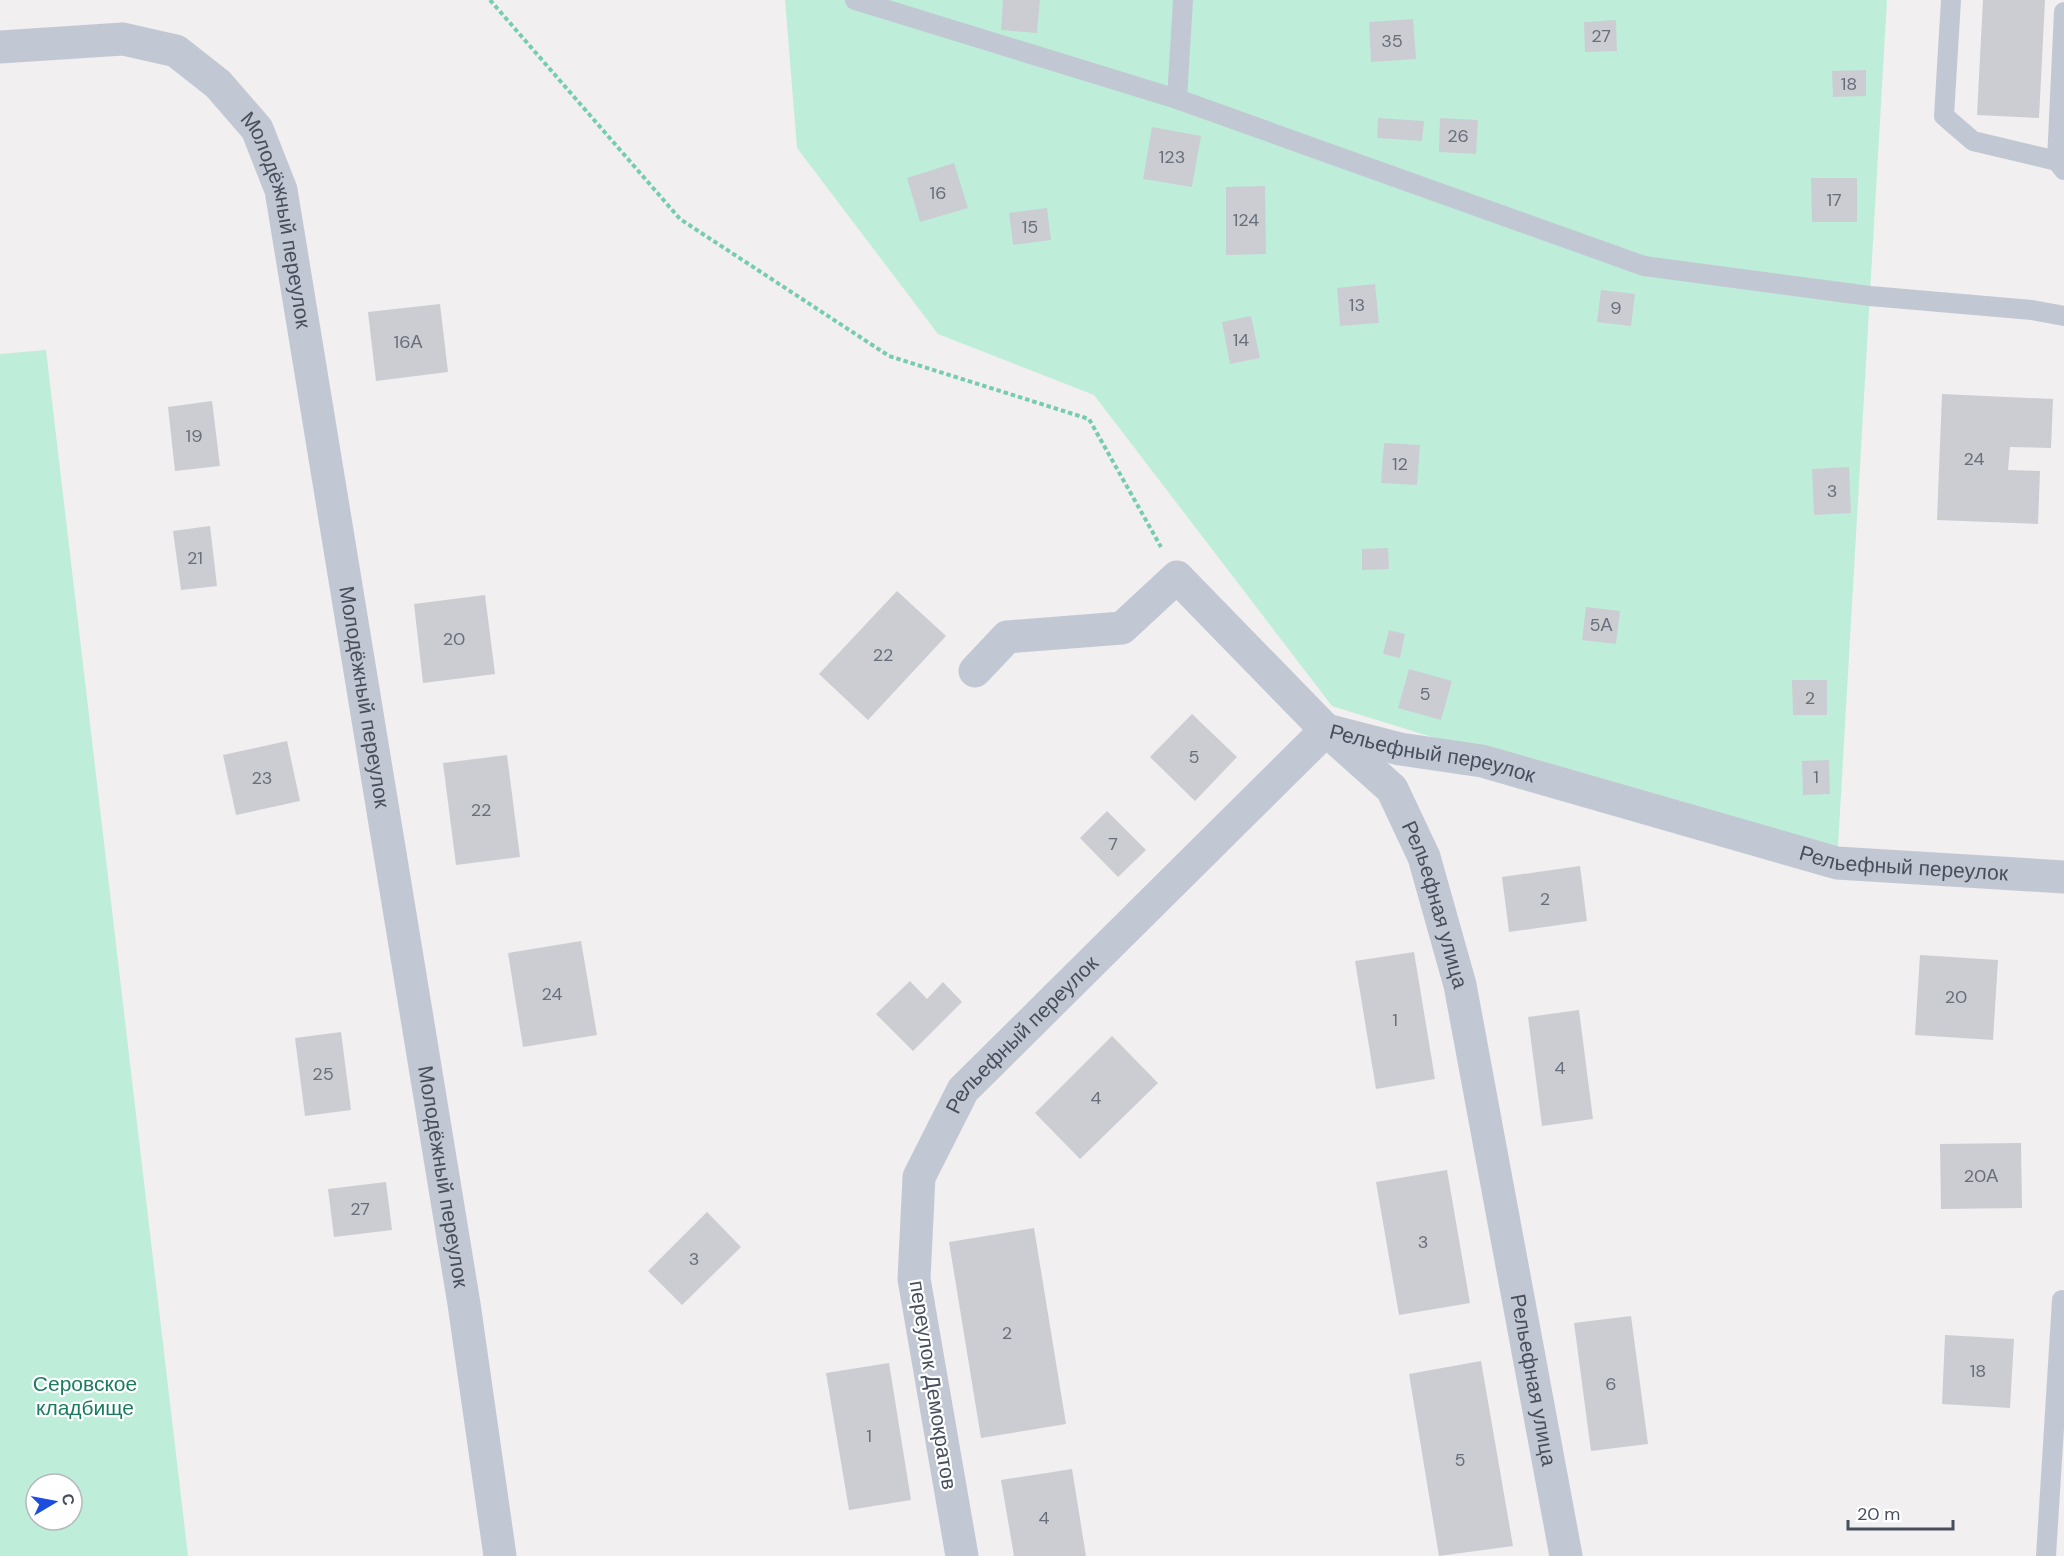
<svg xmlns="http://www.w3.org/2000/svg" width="2064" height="1556" viewBox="0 0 2064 1556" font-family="'DM Sans',sans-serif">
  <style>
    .green { fill: #beeed9; fill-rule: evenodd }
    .building { fill: #cccdd3 }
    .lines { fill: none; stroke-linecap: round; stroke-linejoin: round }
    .path { stroke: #76ccb1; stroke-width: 4; stroke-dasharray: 4.5 3; stroke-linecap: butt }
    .service { stroke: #c2c8d3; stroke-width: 20 }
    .minor { stroke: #c2c8d3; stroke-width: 33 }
    .labels { text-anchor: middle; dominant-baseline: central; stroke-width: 4.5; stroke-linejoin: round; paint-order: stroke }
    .number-label { font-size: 18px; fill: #686e7a }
    .street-label { font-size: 21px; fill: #474e5c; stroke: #fff }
    .park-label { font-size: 21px; fill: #187c5d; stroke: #fff }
  </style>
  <rect width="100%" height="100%" fill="#f1efef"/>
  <!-- green -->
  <g class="green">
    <polygon points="785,0 1887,0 1837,863 1332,706 1094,395 938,334 797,148"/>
    <path d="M46 350 188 1556H0V354ZM36 1484H72V1520H36Z"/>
  </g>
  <!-- building -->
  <g class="building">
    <polygon points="1003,0 1040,0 1037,33 1001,30"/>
    <polygon points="1983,0 2045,0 2039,118 1977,115"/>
    <polygon points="1413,19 1416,59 1371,62 1369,22"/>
    <polygon points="1616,20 1617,51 1585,52 1584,22"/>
    <polygon points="1866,70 1866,96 1833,97 1832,71"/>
    <polygon points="1378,118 1424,121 1422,141 1377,138"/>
    <polygon points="1440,118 1478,120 1476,154 1439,152"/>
    <polygon points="1152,127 1201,136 1192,187 1143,179"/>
    <polygon points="954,163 968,208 920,222 907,178"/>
    <polygon points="1811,178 1857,178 1857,222 1812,222"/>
    <polygon points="1265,186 1266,254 1226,255 1226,187"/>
    <polygon points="1047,208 1051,240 1013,245 1009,213"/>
    <polygon points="1375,284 1379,323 1340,326 1337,288"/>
    <polygon points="1601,290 1635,294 1631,326 1597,322"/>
    <polygon points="440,304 448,372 376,381 368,312"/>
    <polygon points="1251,316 1260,358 1230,364 1222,322"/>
    <polygon points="1942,394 2053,399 2051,448 2010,447 2008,470 2040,471 2038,524 1937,520"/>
    <polygon points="212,401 220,466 175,471 168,407"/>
    <polygon points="1384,443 1420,445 1417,485 1381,483"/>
    <polygon points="1849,467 1851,513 1814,515 1812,469"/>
    <polygon points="210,526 217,586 181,590 173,531"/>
    <polygon points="1388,548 1389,569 1362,570 1362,549"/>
    <polygon points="897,591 946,636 868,720 819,674"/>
    <polygon points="485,595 495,674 423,683 414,604"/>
    <polygon points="1586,607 1620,611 1616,644 1582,640"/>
    <polygon points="1389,630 1405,634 1400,658 1383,654"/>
    <polygon points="1409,669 1452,681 1441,720 1398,708"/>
    <polygon points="1792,680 1827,680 1827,715 1793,715"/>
    <polygon points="1192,714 1237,757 1195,801 1150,757"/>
    <polygon points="287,741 300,801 236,815 223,755"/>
    <polygon points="507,755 520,857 456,865 443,763"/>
    <polygon points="1829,760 1830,794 1803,795 1802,761"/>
    <polygon points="1107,811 1146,850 1118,877 1080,838"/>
    <polygon points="1580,866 1587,921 1509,932 1502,877"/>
    <polygon points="581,941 597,1035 523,1047 508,953"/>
    <polygon points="1414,952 1435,1079 1376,1089 1355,961"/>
    <polygon points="1920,955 1998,960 1993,1040 1915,1035"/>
    <polygon points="910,981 927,999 943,982 962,1002 913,1051 876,1014"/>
    <polygon points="1579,1010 1593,1119 1542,1126 1528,1017"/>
    <polygon points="341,1032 351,1110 305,1116 295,1038"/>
    <polygon points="1112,1036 1158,1083 1080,1159 1035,1113"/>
    <polygon points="2021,1143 2022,1208 1941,1209 1940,1144"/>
    <polygon points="1447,1170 1470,1303 1399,1315 1376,1182"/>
    <polygon points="386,1182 392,1230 334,1237 328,1189"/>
    <polygon points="707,1212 741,1247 682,1305 648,1271"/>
    <polygon points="1034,1228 1066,1424 981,1438 949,1242"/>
    <polygon points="1631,1316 1648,1444 1591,1451 1574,1323"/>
    <polygon points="1945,1335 2014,1339 2010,1408 1942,1404"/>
    <polygon points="1481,1361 1513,1546 1439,1556 1409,1374"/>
    <polygon points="889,1363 911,1500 849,1510 826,1373"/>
    <polygon points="1072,1469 1086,1556 1014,1556 1001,1480"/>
  </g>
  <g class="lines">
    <!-- path -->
    <polyline class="path" points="490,0 680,219 889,356 1089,419 1161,547"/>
    <!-- service -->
    <g class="service">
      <polyline points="855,0 1177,99 1644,266 1870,296 2032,310 2064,316"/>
      <polyline points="1951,0 1944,116 1973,141 2057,161"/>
      <polyline points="2064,12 2057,161 2064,170"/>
      <polyline points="1177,99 1183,0"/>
      <polyline points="2046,1556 2062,1300"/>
    </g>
    <!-- minor -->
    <g class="minor">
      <path id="s1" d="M0 47 123 39 176 51 218 84 257 129 281 190 464 1304 500 1556"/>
      <path id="s2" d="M975 671 1007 637 1122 628 1177 577 1326 730 1392 789 1424 857 1460 985 1566 1556"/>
      <path id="s3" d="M962 1556 914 1279 919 1177 963 1090 1326 730 1400 749 1482 761 1837 863 2064 877"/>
    </g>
  </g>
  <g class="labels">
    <!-- number labels -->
    <g class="number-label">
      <text x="1601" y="36">27</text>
      <text x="1392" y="41">35</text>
      <text x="1849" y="84">18</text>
      <text x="1458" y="136">26</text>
      <text x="1172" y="157">123</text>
      <text x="938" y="193">16</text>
      <text x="1834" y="200">17</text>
      <text x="1246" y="220">124</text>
      <text x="1030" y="227">15</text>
      <text x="1357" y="305">13</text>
      <text x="1616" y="308">9</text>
      <text x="1241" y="340">14</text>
      <text x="408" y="342">16А</text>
      <text x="194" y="436">19</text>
      <text x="1974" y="459">24</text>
      <text x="1400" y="464">12</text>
      <text x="1832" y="491">3</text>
      <text x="195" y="558">21</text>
      <text x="1601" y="625">5А</text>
      <text x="454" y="639">20</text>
      <text x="883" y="655">22</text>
      <text x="1425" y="694">5</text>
      <text x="1810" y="698">2</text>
      <text x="1194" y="757">5</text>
      <text x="1816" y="777">1</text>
      <text x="262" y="778">23</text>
      <text x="481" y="810">22</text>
      <text x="1113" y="844">7</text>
      <text x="1545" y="899">2</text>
      <text x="552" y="994">24</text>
      <text x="1956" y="997">20</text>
      <text x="1395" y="1020">1</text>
      <text x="1560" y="1068">4</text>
      <text x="323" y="1074">25</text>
      <text x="1096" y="1098">4</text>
      <text x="1981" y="1176">20А</text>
      <text x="360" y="1209">27</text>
      <text x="1423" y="1242">3</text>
      <text x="694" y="1259">3</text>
      <text x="1007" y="1333">2</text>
      <text x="1978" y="1371">18</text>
      <text x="1611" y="1384">6</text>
      <text x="869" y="1436">1</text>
      <text x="1460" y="1460">5</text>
      <text x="1044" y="1518">4</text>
    </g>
    <!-- street labels -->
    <g class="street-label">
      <text stroke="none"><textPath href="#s1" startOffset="384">Молодёжный переулок</textPath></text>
      <text stroke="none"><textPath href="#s1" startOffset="870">Молодёжный переулок</textPath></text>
      <text stroke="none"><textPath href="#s3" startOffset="1101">Рельефный переулок</textPath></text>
      <text stroke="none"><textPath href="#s3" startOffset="1587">Рельефный переулок</textPath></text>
      <text stroke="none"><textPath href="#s2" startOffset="663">Рельефная улица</textPath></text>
      <text stroke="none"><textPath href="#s3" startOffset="561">Рельефный переулок</textPath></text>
      <text stroke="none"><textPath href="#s1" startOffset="1356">Молодёжный переулок</textPath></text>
      <text stroke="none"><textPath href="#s2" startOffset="1149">Рельефная улица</textPath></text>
      <text transform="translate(933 1385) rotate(81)">переулок Демократов</text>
    </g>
    <!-- park labels -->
    <g class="park-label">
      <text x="85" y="1384">Серовское<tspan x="85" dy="24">кладбище</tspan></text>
    </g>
  </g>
  <!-- north arrow -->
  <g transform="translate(54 1502) rotate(80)"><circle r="28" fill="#ffffff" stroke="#b5b8be" stroke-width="1.5"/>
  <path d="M0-4.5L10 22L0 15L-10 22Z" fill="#1c4dde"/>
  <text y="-9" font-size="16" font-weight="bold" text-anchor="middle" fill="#474e5c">С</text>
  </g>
  <!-- scale -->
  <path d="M1848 1520v9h105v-9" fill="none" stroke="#474e5c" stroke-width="3"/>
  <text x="1857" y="1520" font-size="18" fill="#474e5c" stroke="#ffffff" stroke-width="4.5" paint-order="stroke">20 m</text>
</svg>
